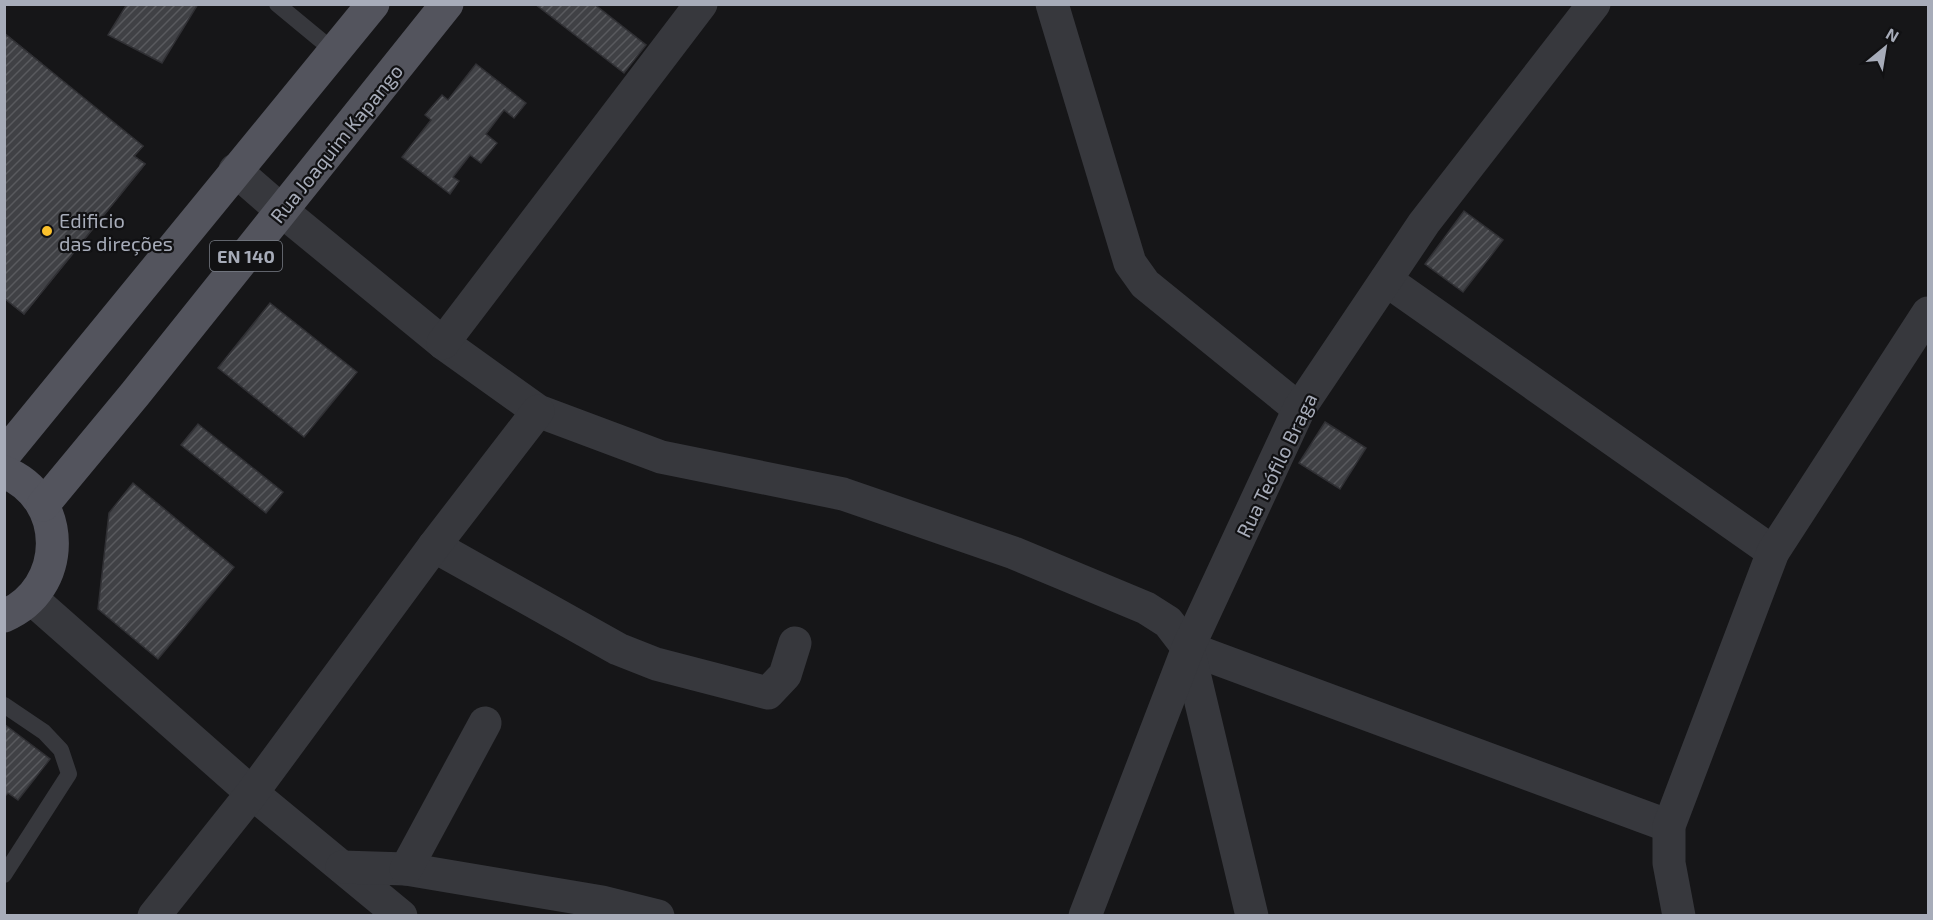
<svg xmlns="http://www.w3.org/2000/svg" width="1933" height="920" viewBox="0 0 1933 920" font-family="'Exo 2',sans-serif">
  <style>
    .building { fill: url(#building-hatch); stroke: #303034; stroke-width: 1.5 }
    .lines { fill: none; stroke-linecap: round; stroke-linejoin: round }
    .lane { stroke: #37383d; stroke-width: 16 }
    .street { stroke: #37383d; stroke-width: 33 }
    .primary { stroke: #53545d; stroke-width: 33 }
    .poi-dot { fill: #fbc12c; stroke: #111113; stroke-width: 2 }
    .labels { text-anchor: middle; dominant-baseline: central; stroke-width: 4.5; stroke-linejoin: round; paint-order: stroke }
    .shield { fill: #111113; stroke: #7a7e87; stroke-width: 1.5 }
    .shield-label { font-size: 18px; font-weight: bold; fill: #a7acb9 }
    .street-label { font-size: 20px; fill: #a7acb9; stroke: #111113 }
    .poi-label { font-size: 20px; fill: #a7acb9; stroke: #111113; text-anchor: start }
  </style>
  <defs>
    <pattern id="building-hatch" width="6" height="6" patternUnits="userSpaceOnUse" patternTransform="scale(1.5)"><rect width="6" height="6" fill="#404145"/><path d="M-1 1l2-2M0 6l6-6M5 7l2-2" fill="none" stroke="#595a5e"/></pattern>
  </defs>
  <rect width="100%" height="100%" fill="#161618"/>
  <!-- building -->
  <g class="building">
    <polygon points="127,4 198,4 162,63 108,35"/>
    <polygon points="535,4 594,4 646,45 624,73"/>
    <polygon points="4,33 41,63 13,98 23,106 50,72 90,105 62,140 74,150 102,114 143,146 134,156 145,164 24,314 4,298"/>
    <polygon points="4,33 143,146 134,156 145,164 24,314 4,298"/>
    <polygon points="476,64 526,103 514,118 504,110 486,134 497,143 481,163 470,155 453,177 459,181 450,194 402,157 431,120 425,115 442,95 448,100"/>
    <polygon points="1464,211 1503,240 1463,292 1425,264"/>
    <polygon points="270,303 357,372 304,437 218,368"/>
    <polygon points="1325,422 1366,448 1340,489 1299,463"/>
    <polygon points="198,424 283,492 266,513 181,445"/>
    <polygon points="133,483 234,567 158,659 98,609 109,513"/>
    <polygon points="4,724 50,759 18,800 8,793 4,797"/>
  </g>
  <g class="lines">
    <!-- lane -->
    <g class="lane">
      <polyline points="277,4 335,52"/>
      <polyline points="4,705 44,732 61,750 69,774 4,875"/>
    </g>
    <!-- street -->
    <g class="street">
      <polyline points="1052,4 1130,263 1145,284 1299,409"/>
      <polyline points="235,170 282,211 443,343 538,411 661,457 843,494 1014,553 1146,608 1168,622 1188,648 1669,826"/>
      <polyline points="1386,280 1773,552"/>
      <polyline points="443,343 701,4"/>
      <polyline points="434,546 618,649 656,664 768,693 785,675 795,643"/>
      <polyline points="32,599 252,793 401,916"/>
      <polyline points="1188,648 1252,916"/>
      <polyline points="342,867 406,869 602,902 658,916"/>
      <polyline points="406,869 485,723"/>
      <polyline points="154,916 252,793 434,546 538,411"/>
      <polyline points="1085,916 1188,648 1299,409 1424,223 1594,4"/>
      <polyline points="1679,916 1669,863 1669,826 1773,552 1928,313"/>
    </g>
    <!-- primary -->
    <g class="primary">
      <polyline points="4,455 373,4"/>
      <path d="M4 472C69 498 68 589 4 616"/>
      <polyline points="43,505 135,394 447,4"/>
    </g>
  </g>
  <!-- markers -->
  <circle class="poi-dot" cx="47" cy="231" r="6"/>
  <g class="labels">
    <!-- shield labels -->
    <rect class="shield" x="210" y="241" width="72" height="30" rx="4.5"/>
    <g class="shield-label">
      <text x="246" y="256">EN 140</text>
    </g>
    <!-- street labels -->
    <g class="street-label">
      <text transform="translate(336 143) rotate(-51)">Rua Joaquim Kapango</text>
      <text transform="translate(1276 465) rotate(-64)">Rua Teófilo Braga</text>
    </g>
    <!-- poi labels -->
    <g class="poi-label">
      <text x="59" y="220">Edificio<tspan x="59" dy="23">das direções</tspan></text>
    </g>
  </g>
  <!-- border -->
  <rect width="1933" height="920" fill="none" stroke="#a7acb9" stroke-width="12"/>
  <!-- north arrow -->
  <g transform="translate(1885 48) rotate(30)" stroke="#111113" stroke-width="4.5" paint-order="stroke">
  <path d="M0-4.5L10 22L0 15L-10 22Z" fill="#a7acb9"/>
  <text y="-9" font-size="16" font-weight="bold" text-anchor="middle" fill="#a7acb9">N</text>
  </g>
</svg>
